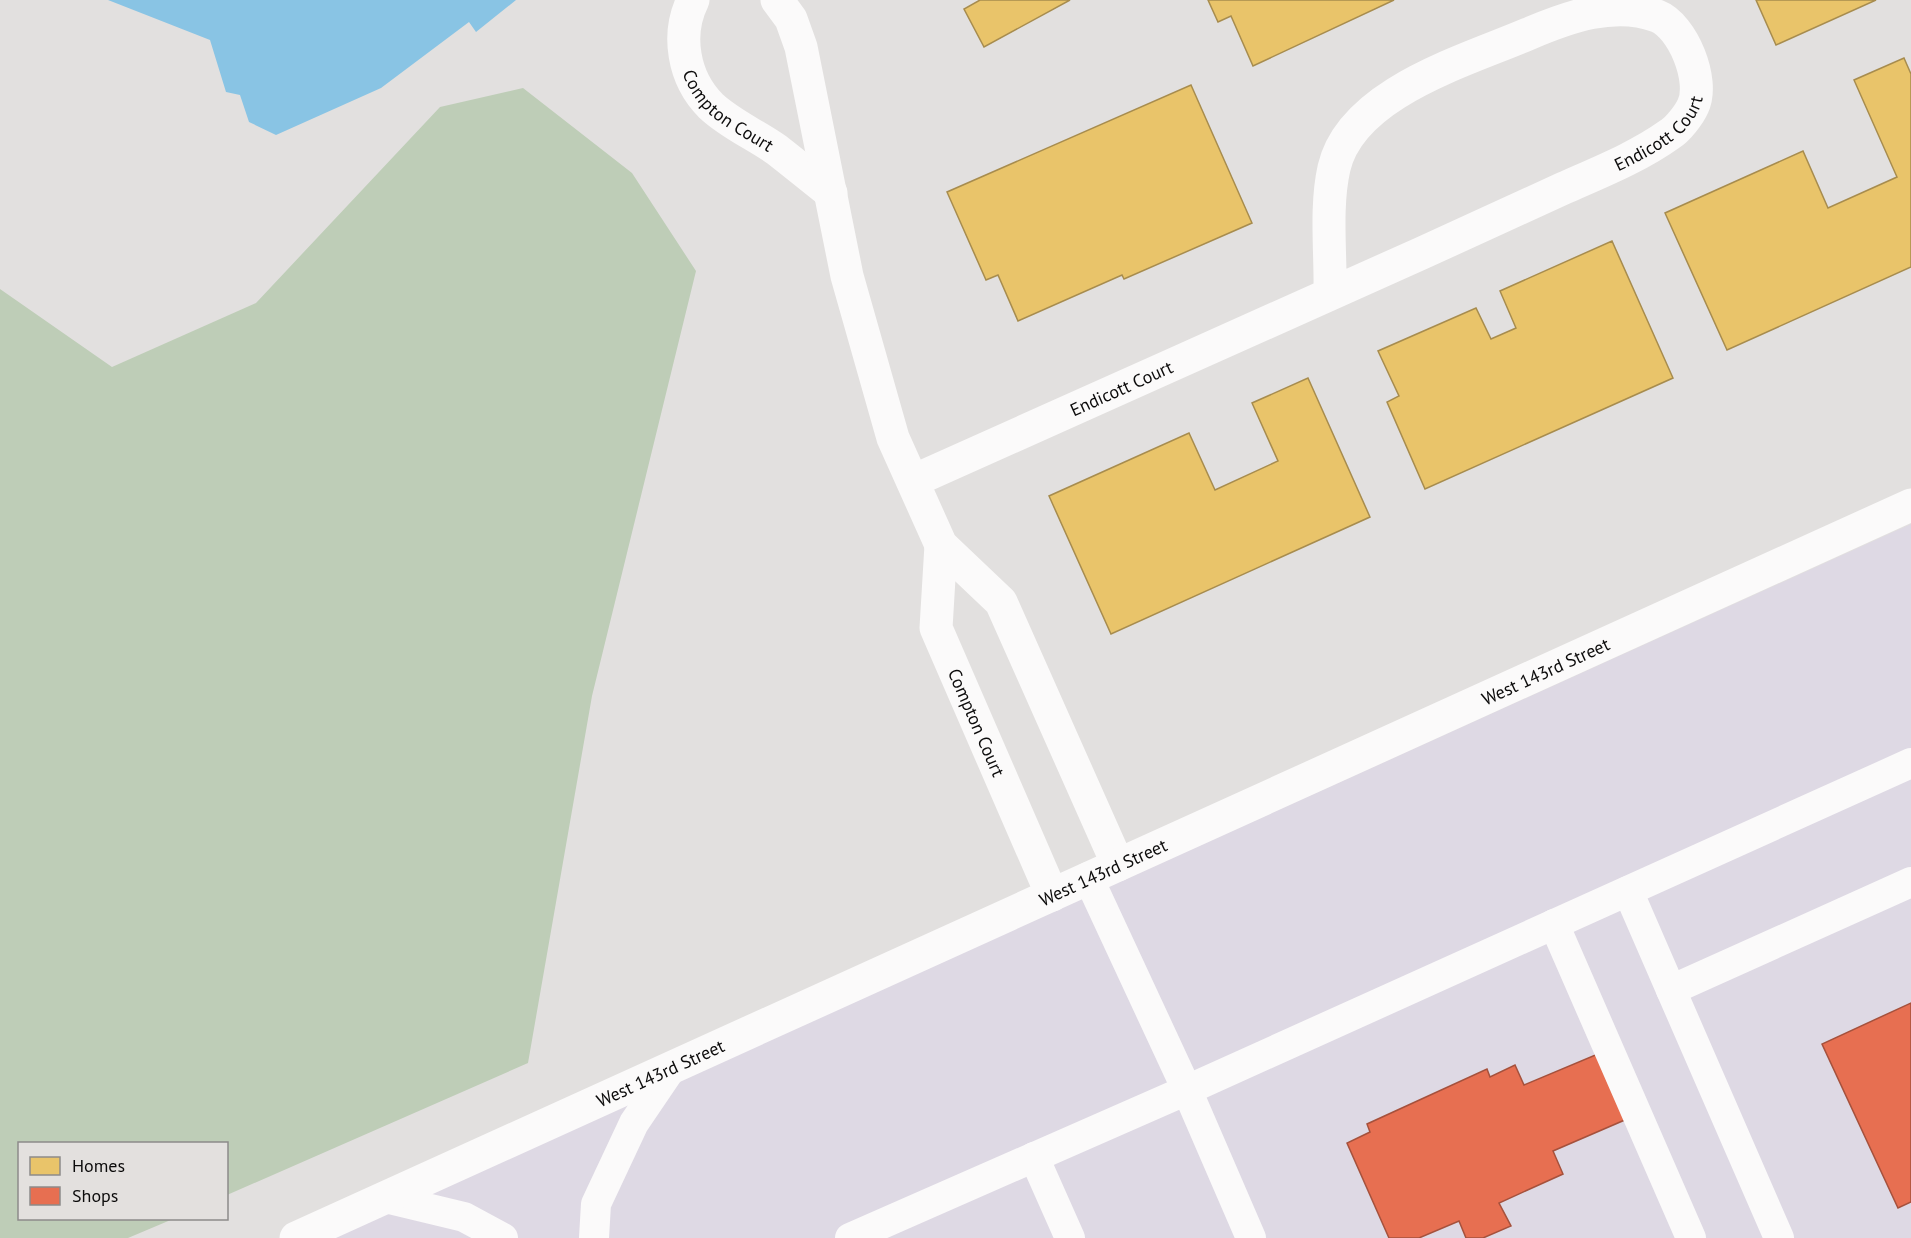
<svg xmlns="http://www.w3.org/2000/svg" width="1911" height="1238" viewBox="0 0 1911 1238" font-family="'PT Sans',sans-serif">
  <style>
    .commercial { fill: #ded9e4 }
    .green { fill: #becdb7 }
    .water { fill: #89c4e4 }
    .homes { fill: #e9c46a; stroke: #a78c4e; stroke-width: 1.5 }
    .shops { fill: #e76f51; stroke: #a5513c; stroke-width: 1.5 }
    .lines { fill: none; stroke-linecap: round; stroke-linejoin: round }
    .lane { stroke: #fbfafa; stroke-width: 30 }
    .street { stroke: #fbfafa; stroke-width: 33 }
    .secondary { stroke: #fbfafa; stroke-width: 33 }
    .labels { text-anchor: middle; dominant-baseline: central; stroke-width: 6; stroke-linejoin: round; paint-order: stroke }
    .street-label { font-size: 18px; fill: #0c0b0b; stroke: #e3e0de }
  </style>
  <rect width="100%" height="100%" fill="#e2e0df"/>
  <!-- commercial -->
  <polygon class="commercial" points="1911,524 1911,1238 332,1238"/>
  <!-- green -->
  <polygon class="green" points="523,88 632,173 696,271 592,696 528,1063 227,1195 226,1144 20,1144 20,1218 173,1219 128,1238 0,1238 0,289 112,367 256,303 440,107"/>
  <!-- water -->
  <polygon class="water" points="108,0 516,0 476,32 469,22 381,88 276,135 249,122 240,95 226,92 210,40"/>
  <!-- homes -->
  <g class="homes">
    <polygon points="980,0 1070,0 984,47 964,9"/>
    <polygon points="1208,0 1394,0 1253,66 1231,16 1218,22"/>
    <polygon points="1756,0 1876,0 1776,45"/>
    <polygon points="1904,58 1911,74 1911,267 1727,350 1665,213 1803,151 1828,208 1897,177 1854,80"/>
    <polygon points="1191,85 1252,223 1124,279 1122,275 1018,321 998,275 986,280 947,192"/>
    <polygon points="1612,241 1673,378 1425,489 1387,402 1399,396 1378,351 1476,308 1491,339 1516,328 1500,291"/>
    <polygon points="1308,378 1370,517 1111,634 1049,496 1189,433 1215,490 1278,461 1252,403"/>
  </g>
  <!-- shops -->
  <g class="shops">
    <polygon points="1911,1003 1911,1202 1898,1208 1822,1044"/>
    <polygon points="1605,1051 1634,1116 1553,1151 1563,1174 1499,1203 1511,1226 1483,1238 1466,1238 1459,1221 1419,1238 1389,1238 1347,1143 1370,1132 1367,1124 1487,1069 1490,1077 1515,1065 1524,1085"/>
  </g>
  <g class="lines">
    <!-- lane -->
    <g class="lane">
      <polyline points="1088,877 1187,1090 1251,1238"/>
      <polyline points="1628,891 1671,990 1911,882"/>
      <polyline points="1554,924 1691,1238"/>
      <polyline points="1671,990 1779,1238"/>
      <polyline points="1034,1157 1070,1238"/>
      <polyline points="385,1198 464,1217 503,1238"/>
      <polyline points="594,1238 596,1204 634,1123 672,1067"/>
      <polyline points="850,1238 1187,1090 1911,763"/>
    </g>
    <!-- street -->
    <g class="street">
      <path id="s1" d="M693 0C676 34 683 78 711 106 730 124 756 135 777 150 795 164 813 179 831 193"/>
      <polyline points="777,0 791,19 801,47 847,276 893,438 941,545 1001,602 1118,865"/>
      <path id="s2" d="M913 481C1083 405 1252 329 1422 253 1469 231 1517 210 1564 188 1600 172 1638 157 1670 134 1678 129 1689 115 1693 106 1705 81 1683 26 1657 16 1614 0 1568 17 1528 34 1465 61 1351 93 1334 168 1325 208 1331 254 1330 294"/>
      <path id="s3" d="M941 545 936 628 1052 895"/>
    </g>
    <!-- secondary -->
    <path class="secondary" id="s4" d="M296 1238 1911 505"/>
  </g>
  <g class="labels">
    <!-- street labels -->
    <g class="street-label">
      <text stroke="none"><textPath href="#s1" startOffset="130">Compton Court</textPath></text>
      <text stroke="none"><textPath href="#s2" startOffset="825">Endicott Court</textPath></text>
      <text stroke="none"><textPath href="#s2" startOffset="228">Endicott Court</textPath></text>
      <text stroke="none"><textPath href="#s4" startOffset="1372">West 143rd Street</textPath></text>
      <text stroke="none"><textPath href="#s3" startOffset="186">Compton Court</textPath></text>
      <text stroke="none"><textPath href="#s4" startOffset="886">West 143rd Street</textPath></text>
      <text stroke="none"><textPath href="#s4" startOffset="400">West 143rd Street</textPath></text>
    </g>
  </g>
  <!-- legend -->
  <rect x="18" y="1142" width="210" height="78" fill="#e3e0de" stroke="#8d8b8a" stroke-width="1.5"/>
  <rect x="30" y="1157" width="30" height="18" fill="#e9c46a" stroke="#8d8b8a" stroke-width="1.5"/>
  <text x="72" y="1172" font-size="18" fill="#0c0b0b">Homes</text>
  <rect x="30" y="1187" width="30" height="18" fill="#e76f51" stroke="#8d8b8a" stroke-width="1.5"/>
  <text x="72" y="1202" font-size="18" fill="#0c0b0b">Shops</text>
</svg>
